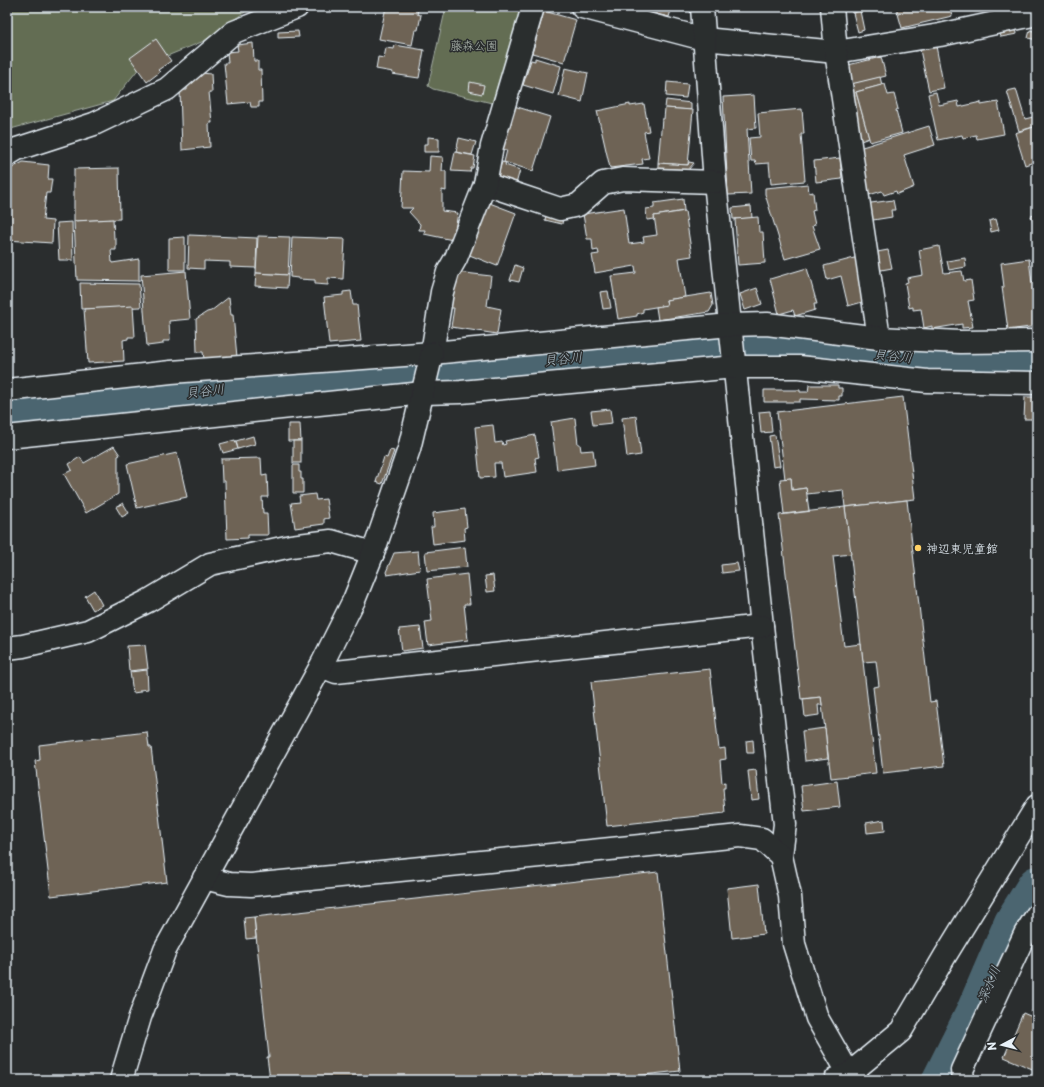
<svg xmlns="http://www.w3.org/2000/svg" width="1044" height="1087" viewBox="0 0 1044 1087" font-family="'Playpen Sans','Klee One',sans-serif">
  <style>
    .green { fill: #636d53; stroke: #a6afa6 }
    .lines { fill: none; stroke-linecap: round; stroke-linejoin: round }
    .river { stroke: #4b6570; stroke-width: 40 }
    .building { fill: #6e6455; stroke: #e8f1f8 }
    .street-casing { stroke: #e8f1f8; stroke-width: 25 }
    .secondary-casing { stroke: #e8f1f8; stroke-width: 25 }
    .street { stroke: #2a2d2e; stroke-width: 22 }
    .secondary { stroke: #2a2d2e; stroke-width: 22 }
    .poi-dot { fill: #ffd166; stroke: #2a2d2e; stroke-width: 1.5 }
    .labels { text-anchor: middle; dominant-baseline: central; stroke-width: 3; stroke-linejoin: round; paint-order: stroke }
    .park-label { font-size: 12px; fill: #acb6ae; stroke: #2a2d2e }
    .poi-label { font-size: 12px; fill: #e8f1f8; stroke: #2a2d2e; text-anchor: start }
    .water-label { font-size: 13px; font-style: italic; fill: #a9b9c2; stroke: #2a2d2e }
  </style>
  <rect width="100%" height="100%" fill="#2a2d2e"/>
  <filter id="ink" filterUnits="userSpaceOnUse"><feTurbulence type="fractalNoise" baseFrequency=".025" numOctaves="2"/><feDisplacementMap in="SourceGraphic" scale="8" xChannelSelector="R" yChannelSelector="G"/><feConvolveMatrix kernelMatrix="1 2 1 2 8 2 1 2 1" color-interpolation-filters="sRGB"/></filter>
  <g filter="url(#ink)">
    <!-- green -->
    <g class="green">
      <polygon points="7,7 252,7 204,41 140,67 113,101 7,130"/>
      <polygon points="446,7 516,7 521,15 492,103 433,89 428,86"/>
    </g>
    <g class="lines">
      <!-- river -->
      <g class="river">
        <polyline points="749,340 969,362 1037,358"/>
        <polyline points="442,371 709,342"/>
        <polyline points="7,414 277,381 404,375"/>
        <polyline points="942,1080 975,1014 1014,923 1037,886"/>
      </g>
    </g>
    <!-- building -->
    <g class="building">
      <polygon points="386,7 419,7 417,14 421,15 418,30 415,30 412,45 379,39"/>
      <polygon points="633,7 672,7 669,17 632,8"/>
      <polygon points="851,7 883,7 852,13"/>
      <polygon points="896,7 949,7 952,16 902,28"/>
      <polygon points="544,11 576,20 564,62 532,53"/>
      <polygon points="860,11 864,30 858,32 853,13"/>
      <polygon points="1016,27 1017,34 1001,37 999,30"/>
      <polygon points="1030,30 1037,32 1037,40 1028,38"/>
      <polygon points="298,31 299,37 278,38 278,32"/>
      <polygon points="156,39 171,61 158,70 160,72 147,82 130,58"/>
      <polygon points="253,43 254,61 258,61 258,70 261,70 262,102 259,102 259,107 251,107 250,102 228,104 224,63 228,63 227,52 238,51 237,45"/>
      <polygon points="395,45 424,50 419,78 392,74 393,72 376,69 378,57 384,58 386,48 394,49"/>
      <polygon points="936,46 944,88 929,91 920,50"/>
      <polygon points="881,57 886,76 853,84 848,65"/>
      <polygon points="535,58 561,66 553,94 523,85 531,60 535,61"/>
      <polygon points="565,68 588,73 582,102 559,96"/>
      <polygon points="202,73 211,74 212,92 209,92 212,123 209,123 210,147 182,150 180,90 187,90 187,84"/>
      <polygon points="880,77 882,85 856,92 869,138 858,142 851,84"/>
      <polygon points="470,82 484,85 482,94 469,91"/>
      <polygon points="667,82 688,84 686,98 666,96"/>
      <polygon points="885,84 888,95 894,94 898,109 896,110 902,133 870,142 856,92"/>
      <polygon points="1016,89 1025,119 1037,116 1037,126 1019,131 1007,91"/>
      <polygon points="936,92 939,105 958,101 959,107 981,102 981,105 998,102 1004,134 977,139 976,135 963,138 962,135 938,140 928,94"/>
      <polygon points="754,95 756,128 747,129 751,194 728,195 723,97"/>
      <polygon points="666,100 691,103 691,110 665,108"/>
      <polygon points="630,104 630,106 644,104 649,131 644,132 649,158 642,159 643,164 610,168 597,111"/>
      <polygon points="514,106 550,117 533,171 504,162 507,150 501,149"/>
      <polygon points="665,108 693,110 688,165 658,163 662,119 664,119"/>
      <polygon points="802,109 804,134 801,134 805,181 771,184 769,163 756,164 755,161 751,161 749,138 760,137 758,113"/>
      <polygon points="929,126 935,145 904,155 914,187 897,194 896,191 884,195 882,191 869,195 856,149"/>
      <polygon points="1037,126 1037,161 1025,165 1015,133"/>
      <polygon points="428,137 439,138 439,152 424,152 424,144 428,144"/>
      <polygon points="459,138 476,142 472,155 456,152"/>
      <polygon points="455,152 475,156 473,168 471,168 470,172 451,171"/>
      <polygon points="430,156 443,157 442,171 446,171 446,191 442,190 442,211 458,213 453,240 424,234 425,230 419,230 420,224 409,212 413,208 401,208 403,171 429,172"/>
      <polygon points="840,158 842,179 816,182 814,161"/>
      <polygon points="23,162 49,165 48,179 52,179 50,193 46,193 43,220 53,221 52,243 7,240 7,206 8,206 9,199 7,198 8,182 7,182 7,174 9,174 10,169"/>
      <polygon points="502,162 506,163 505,165 520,170 516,184 497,178"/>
      <polygon points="689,162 694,163 688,170 658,168 658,163 688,165"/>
      <polygon points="119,168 120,219 74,221 74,169"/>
      <polygon points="808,184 809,193 813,192 815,210 812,211 815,225 812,226 820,249 785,259 765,194 765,188"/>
      <polygon points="683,199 684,211 654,216 655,219 647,220 646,209 654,208 654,203"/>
      <polygon points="893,200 895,210 891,210 892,217 867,221 864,204"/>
      <polygon points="487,202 516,213 497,266 467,254"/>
      <polygon points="751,206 752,218 733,219 732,208"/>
      <polygon points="624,208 629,244 644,242 643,237 657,235 654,216 685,211 692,256 679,258 685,297 666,300 667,305 643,309 643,312 637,314 637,316 618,319 611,276 636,273 635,266 595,273 592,255 599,254 598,250 593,251 592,239 587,239 583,214"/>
      <polygon points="546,214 563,218 562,224 545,220"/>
      <polygon points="1037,214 1037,233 1031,216"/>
      <polygon points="758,217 759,232 763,232 765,263 738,265 735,219"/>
      <polygon points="113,219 114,239 116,239 116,250 111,250 112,263 139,259 139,281 77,280 74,221"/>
      <polygon points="996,219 999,230 991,232 989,221"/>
      <polygon points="72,222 73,260 59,260 57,223"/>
      <polygon points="189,235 257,238 256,268 230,267 230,262 204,261 204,269 188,268"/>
      <polygon points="258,236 290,237 288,275 256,273"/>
      <polygon points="185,237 185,270 169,270 169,238"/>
      <polygon points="292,237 345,239 343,279 328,278 328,285 315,284 315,280 298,279 298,278 290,277"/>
      <polygon points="939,246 944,273 962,271 964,281 971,280 974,300 968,301 973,327 962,328 962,324 932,329 932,326 924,328 921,309 913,310 913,307 909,308 905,283 908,282 907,278 923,275 919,250"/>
      <polygon points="888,250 892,268 876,271 872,253"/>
      <polygon points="858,257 866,301 848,306 841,276 827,280 824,266"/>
      <polygon points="965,258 966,267 949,270 947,261"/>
      <polygon points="1029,259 1032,283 1037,282 1037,326 1008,330 1002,287 1004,287 1001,263"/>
      <polygon points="515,265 523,268 519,282 510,280"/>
      <polygon points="807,268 817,304 814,304 815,310 795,316 793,310 779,314 770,279"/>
      <polygon points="186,271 190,319 169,321 170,341 163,341 163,344 147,346 141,275"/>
      <polygon points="456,272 491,276 487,306 501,309 497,334 451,327 454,308 451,308"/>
      <polygon points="256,273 288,275 287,288 255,286"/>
      <polygon points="80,283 139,284 141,307 81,309"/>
      <polygon points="757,288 762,304 745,310 740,294"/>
      <polygon points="351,291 353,305 357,305 361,341 329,344 324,297 343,295 343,292"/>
      <polygon points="608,291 611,308 603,309 600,292"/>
      <polygon points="711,293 713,305 709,312 658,320 656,307 667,305 666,300"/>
      <polygon points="229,297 231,315 233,315 237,357 204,359 203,352 197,352 196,319 207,312 211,311"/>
      <polygon points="133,306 135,337 128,337 128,339 123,340 124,361 88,363 84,309"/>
      <polygon points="809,385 838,385 838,388 842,388 842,396 839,396 839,400 800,399 800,402 764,402 764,390 800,390 800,392 808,392"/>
      <polygon points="903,397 915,499 845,507 843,490 807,494 806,488 792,490 791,478 785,479 777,412"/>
      <polygon points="1025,397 1037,397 1037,419 1024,419"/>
      <polygon points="610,409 612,423 593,425 591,411"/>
      <polygon points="770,411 772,432 761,433 759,412"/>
      <polygon points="636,416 641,455 627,457 622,418"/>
      <polygon points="575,418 578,444 580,444 581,451 593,450 595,465 557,470 551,422"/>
      <polygon points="288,424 300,424 301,441 288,441"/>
      <polygon points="493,425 495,443 502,442 503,445 506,444 505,441 535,435 539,457 535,458 537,472 503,477 501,463 494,463 495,477 480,478 475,427"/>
      <polygon points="775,435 780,466 773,467 769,436"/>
      <polygon points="253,436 255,444 238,449 236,441"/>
      <polygon points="235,440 238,449 223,453 220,444"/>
      <rect x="293" y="441" width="8" height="22"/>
      <polygon points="114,446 120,455 118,456 118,494 86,513 64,474 72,470 69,464 80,457 84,463"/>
      <polygon points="390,450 394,451 382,484 376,482 384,457 387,458"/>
      <polygon points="177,453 187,497 137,508 127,464"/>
      <polygon points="261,458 262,476 267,475 268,497 262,497 263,513 267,513 268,535 248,535 248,538 227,539 225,481 222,481 221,459"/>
      <polygon points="293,465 299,465 299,472 301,472 301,479 303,479 303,493 293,493"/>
      <polygon points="791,478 792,490 806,488 809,511 784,514 780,479"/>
      <polygon points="315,494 316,500 326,499 329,518 324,519 324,524 295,528 291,503 300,502 299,496"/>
      <polygon points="907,500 930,702 936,701 944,766 883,773 873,687 879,686 876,661 863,662 845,507"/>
      <polygon points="123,503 129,513 122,517 116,507"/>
      <polygon points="845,507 851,554 833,556 844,646 861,644 876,773 831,778 821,697 801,699 779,515"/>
      <polygon points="465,509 467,527 464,528 465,540 433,544 431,527 434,527 433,513"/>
      <polygon points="465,547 467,567 427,571 425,552"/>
      <polygon points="418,551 420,570 387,575 386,572 394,553"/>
      <polygon points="737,563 739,571 722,573 721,565"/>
      <polygon points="467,574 470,604 464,604 468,640 428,645 425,622 432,621 427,579"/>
      <polygon points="493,575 495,591 487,592 485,576"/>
      <polygon points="94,590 102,605 93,610 85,596"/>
      <polygon points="420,627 423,648 402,651 399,629"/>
      <polygon points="145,645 148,669 129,671 127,646"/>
      <polygon points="710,669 719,749 725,748 726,759 720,760 722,783 725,782 725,788 723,788 725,813 607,826 591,682"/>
      <polygon points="147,670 148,689 140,690 140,692 133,693 130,672"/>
      <polygon points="821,697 822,705 818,705 819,715 805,717 803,699"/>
      <polygon points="825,728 828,758 805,761 802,731"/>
      <polygon points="147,732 149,747 151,747 167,882 51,896 35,761 40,760 39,745"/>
      <polygon points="753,740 754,753 747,753 746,741"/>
      <polygon points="756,770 759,799 751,800 748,771"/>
      <polygon points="837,781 840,807 804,811 801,786"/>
      <polygon points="884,820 885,831 867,833 866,823"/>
      <polygon points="658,872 680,1071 596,1080 270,1080 267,1057 269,1057 254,917"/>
      <polygon points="759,884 764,934 732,938 727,888"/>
      <polygon points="254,917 256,938 246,939 244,918"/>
      <polygon points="1037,1001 1037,1016 1031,1013"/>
      <polygon points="1023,1013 1037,1019 1037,1028 1033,1036 1037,1038 1037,1046 1035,1051 1037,1051 1037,1071 1004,1057"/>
    </g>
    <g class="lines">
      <defs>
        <g id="street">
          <polyline points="582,7 704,39 836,52 940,35 1037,14"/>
          <polyline points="702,7 715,182 762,626 785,824 781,856"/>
          <polyline points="832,7 836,52 879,338"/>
          <polyline points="7,155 17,149 94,124 167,89 234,32 297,7"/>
          <polyline points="485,184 560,209 578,205 603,183 623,179 715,182"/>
          <polyline points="432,353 442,292 448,272 456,258 485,184 492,146 533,7"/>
          <polyline points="7,390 171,372 432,353 730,325 767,324 879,338 960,342 1037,341"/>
          <polyline points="7,437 423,393 461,392 735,367 799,367 927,381 1037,383"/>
          <polyline points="321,666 336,672 762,626"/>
          <polyline points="963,1080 962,1070 1025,934 1037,915"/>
        </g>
        <g id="secondary">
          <polyline points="7,648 23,646 88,631 148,601 210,564 291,546 331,541 373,553"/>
          <polyline points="204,878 229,884 251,885 740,836 762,839 781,856 790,896 794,944 817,1018 849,1074"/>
          <polyline points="836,1079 849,1074 901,1031 945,956 1037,806"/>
          <polyline points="121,1080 140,1017 165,950 321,666 354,600 373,553 409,449 432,353"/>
        </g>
      </defs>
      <!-- street casing -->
      <use href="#street" class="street-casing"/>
      <!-- secondary casing -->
      <use href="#secondary" class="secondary-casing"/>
      <!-- street -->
      <use href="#street" class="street"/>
      <!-- secondary -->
      <use href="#secondary" class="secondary"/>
    </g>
  </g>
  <!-- markers -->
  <circle class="poi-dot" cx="918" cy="548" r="4"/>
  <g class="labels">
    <!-- park labels -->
    <g class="park-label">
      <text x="474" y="45">藤森公園</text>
    </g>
    <!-- poi labels -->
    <g class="poi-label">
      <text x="926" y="548">神辺東児童館</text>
    </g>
    <!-- water labels -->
    <g class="water-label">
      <text transform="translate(893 355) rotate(6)">貝谷川</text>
      <text transform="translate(563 358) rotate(-6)">貝谷川</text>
      <text transform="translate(205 390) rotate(-7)">貝谷川</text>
      <text transform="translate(988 984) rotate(-67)">深水川</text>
    </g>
  </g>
  <!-- margin -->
  <rect width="1044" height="1087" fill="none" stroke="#2a2d2e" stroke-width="24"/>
  <rect x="12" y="12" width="1020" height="1063" fill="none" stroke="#e8f1f8" stroke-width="1.5" filter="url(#ink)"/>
  <!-- north arrow -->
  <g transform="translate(1002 1045) rotate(263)" stroke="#2a2d2e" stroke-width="3" paint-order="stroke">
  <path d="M0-3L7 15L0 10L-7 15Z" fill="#e8f1f8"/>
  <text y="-6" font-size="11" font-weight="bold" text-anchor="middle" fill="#e8f1f8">N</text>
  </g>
</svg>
